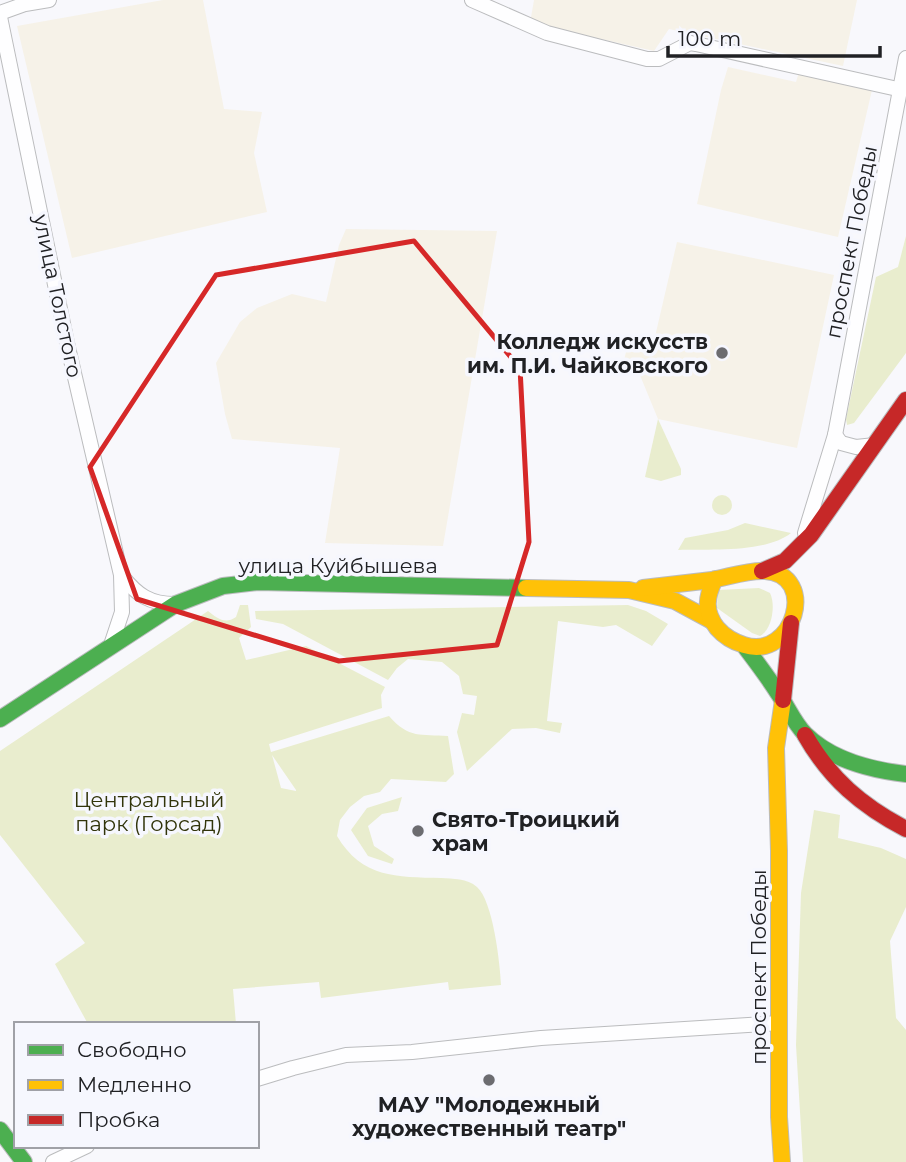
<svg xmlns="http://www.w3.org/2000/svg" width="906" height="1162" viewBox="0 0 906 1162" font-family="Montserrat,sans-serif">
  <style>
    .education { fill: #f6f2e8 }
    .green { fill: #e9edce; fill-rule: evenodd }
    .lines { fill: none; stroke-linecap: round; stroke-linejoin: round }
    .street-casing { stroke: #bbbcbe; stroke-width: 16 }
    .fast-casing { stroke: #bbbcbe; stroke-width: 18 }
    .slow-casing { stroke: #bbbcbe; stroke-width: 18 }
    .jam-casing { stroke: #bbbcbe; stroke-width: 18 }
    .street { stroke: #fefeff; stroke-width: 14 }
    .fast { stroke: #4caf50; stroke-width: 16 }
    .slow { stroke: #ffc107; stroke-width: 16 }
    .jam { stroke: #c62828; stroke-width: 16 }
    .marked { fill: none; stroke: #d62828; stroke-width: 5; stroke-linejoin: round }
    .poi-dot { fill: #6c6c70; stroke: #f6f7fe; stroke-width: 2.5 }
    .labels { text-anchor: middle; dominant-baseline: central; stroke-width: 7; stroke-linejoin: round; paint-order: stroke }
    .street-label { font-size: 21px; fill: #202124; stroke: #f6f7fe }
    .poi-label { font-size: 21px; font-weight: bold; fill: #202124; stroke: #f6f7fe; text-anchor: end }
    .park-label { font-size: 21px; fill: #31340a; stroke: #f6f7fe }
  </style>
  <rect width="100%" height="100%" fill="#f8f8fc"/>
  <!-- education -->
  <g class="education">
    <polygon points="163,0 203,0 224,109 262,112 254,153 267,212 72,258 17,26"/>
    <polygon points="534,0 857,0 843,66 669,29 654,51 530,23"/>
    <polygon points="728,67 796,82 799,72 872,90 838,237 697,204 721,90"/>
    <polygon points="346,229 497,231 443,546 325,543 340,448 232,439 225,414 216,363 240,322 257,308 292,294 326,302 339,245"/>
    <polygon points="677,242 834,275 797,448 658,419 637,368 623,364 630,336 654,341"/>
  </g>
  <!-- green -->
  <g class="green">
    <polygon points="906,236 906,353 854,423 847,425 846,419 876,277 898,267"/>
    <polygon points="658,419 681,469 681,475 661,481 645,477"/>
    <circle cx="722" cy="505" r="10"/>
    <path d="M745 523 791 533C766 553 710 549 678 550L685 538 728 530Z"/>
    <path d="M759 588 770 593C776 605 772 630 760 636L752 633 717 608 718 590Z"/>
    <path d="M240 605H248L251 627 239 638 246 660 306 646 385 687 381 695 382 708 269 744 271 752 389 716C409 739 421 734 448 736L454 774 446 782 391 779 380 792 364 796 350 807 340 820 337 836C362 878 396 877 441 878 453 879 467 878 477 887 493 901 500 963 501 985L449 990 448 982 321 998 319 982 233 989 236 1024H88L55 964 85 943 0 835V751L208 611C217 618 225 625 236 617ZM272 755 296 790V791L281 788Z"/>
    <polygon points="628,605 646,611 668,624 652,646 616,625 603,627 558,621 547,721 562,723 560,733 536,728 512,729 467,771 457,732 462,713 474,715 477,696 463,694 459,676 442,662 408,659 397,668 388,680 283,624 256,619 255,611"/>
    <polygon points="402,797 398,811 382,814 368,826 374,846 394,859 392,864 368,856 351,830 367,808"/>
    <polygon points="814,810 840,815 838,838 881,848 906,859 906,907 890,941 896,1018 906,1030 906,1162 803,1162 796,1045 801,893"/>
  </g>
  <g class="lines">
    <defs>
      <g id="street">
        <polyline points="472,0 547,33 647,59 659,59 690,43 696,44 902,90"/>
        <polyline points="0,13 25,4 49,0"/>
        <polyline points="0,17 67,343 121,575 122,612 111,645"/>
        <polyline points="835,435 841,443 856,447 875,445"/>
        <polyline points="805,533 835,435 906,58"/>
        <path d="M122 576C137 595 150 604 175 604"/>
        <polyline points="257,1079 293,1068 346,1055 412,1052 541,1038 780,1023"/>
        <polyline points="53,1162 87,1146"/>
      </g>
      <g id="fast">
        <path d="M746 648C757 663 768 677 778 693 787 706 794 723 805 734 831 760 871 770 906 774"/>
        <polyline points="0,719 176,604 223,586 258,582 526,588"/>
        <polyline points="0,1130 24,1162"/>
      </g>
      <g id="slow">
        <polyline points="526,588 629,590 675,601 712,621"/>
        <path d="M643 588 712 580C729 577 747 570 765 571 819 574 794 661 744 645 734 642 724 636 717 628 704 611 706 597 715 579"/>
        <polyline points="782,1162 779,1117 779,851 776,748 783,700"/>
      </g>
      <g id="jam">
        <polyline points="762,571 785,561 811,535 906,400"/>
        <polyline points="783,700 791,623"/>
        <path d="M805 735C830 779 862 806 906 829"/>
      </g>
    </defs>
    <!-- street casing -->
    <use href="#street" class="street-casing"/>
    <!-- fast casing -->
    <use href="#fast" class="fast-casing"/>
    <!-- slow casing -->
    <use href="#slow" class="slow-casing"/>
    <!-- jam casing -->
    <use href="#jam" class="jam-casing"/>
    <!-- street -->
    <use href="#street" class="street"/>
    <!-- fast -->
    <use href="#fast" class="fast"/>
    <!-- slow -->
    <use href="#slow" class="slow"/>
    <!-- jam -->
    <use href="#jam" class="jam"/>
  </g>
  <!-- marked area -->
  <path class="marked" d="M414 241 520 368 529 542 497 645 339 661 137 599 90 467 216 275Z"/>
  <!-- markers -->
  <g class="poi-dot">
    <circle cx="722" cy="353" r="7"/>
    <circle cx="418" cy="831" r="7"/>
    <circle cx="489" cy="1080" r="7"/>
  </g>
  <g class="labels">
    <!-- street labels -->
    <g class="street-label">
      <text transform="translate(851 242) rotate(-79)">проспект Победы</text>
      <text transform="translate(58 296) rotate(78)">улица Толстого</text>
      <text x="338" y="565">улица Куйбышева</text>
      <text transform="translate(758 967) rotate(-90)">проспект Победы</text>
    </g>
    <!-- poi labels -->
    <g class="poi-label">
      <text x="708" y="341">Колледж искусств<tspan x="708" dy="24">им. П.И. Чайковского</tspan></text>
      <text x="432" y="819" text-anchor="start">Свято-Троицкий<tspan x="432" dy="24">храм</tspan></text>
      <text x="489" y="1104" text-anchor="middle">МАУ "Молодежный<tspan x="489" dy="24">художественный театр"</tspan></text>
    </g>
    <!-- park labels -->
    <g class="park-label">
      <text x="149" y="799">Центральный<tspan x="149" dy="24">парк (Горсад)</tspan></text>
    </g>
  </g>
  <!-- legend -->
  <rect x="14" y="1022" width="245" height="126" fill="#f6f7fe" stroke="#a0a1a7" stroke-width="2"/>
  <rect x="28" y="1045" width="35" height="10" fill="#4caf50" stroke="#a0a1a7" stroke-width="2"/>
  <text x="77" y="1057" font-size="21" fill="#202124">Свободно</text>
  <rect x="28" y="1080" width="35" height="10" fill="#ffc107" stroke="#a0a1a7" stroke-width="2"/>
  <text x="77" y="1092" font-size="21" fill="#202124">Медленно</text>
  <rect x="28" y="1115" width="35" height="10" fill="#c62828" stroke="#a0a1a7" stroke-width="2"/>
  <text x="77" y="1127" font-size="21" fill="#202124">Пробка</text>
  <!-- scale -->
  <path d="M668 46v10h212v-10" fill="none" stroke="#202124" stroke-width="3.5"/>
  <text x="678" y="46" font-size="21" fill="#202124" stroke="#f6f7fe" stroke-width="5" paint-order="stroke">100 m</text>
</svg>
